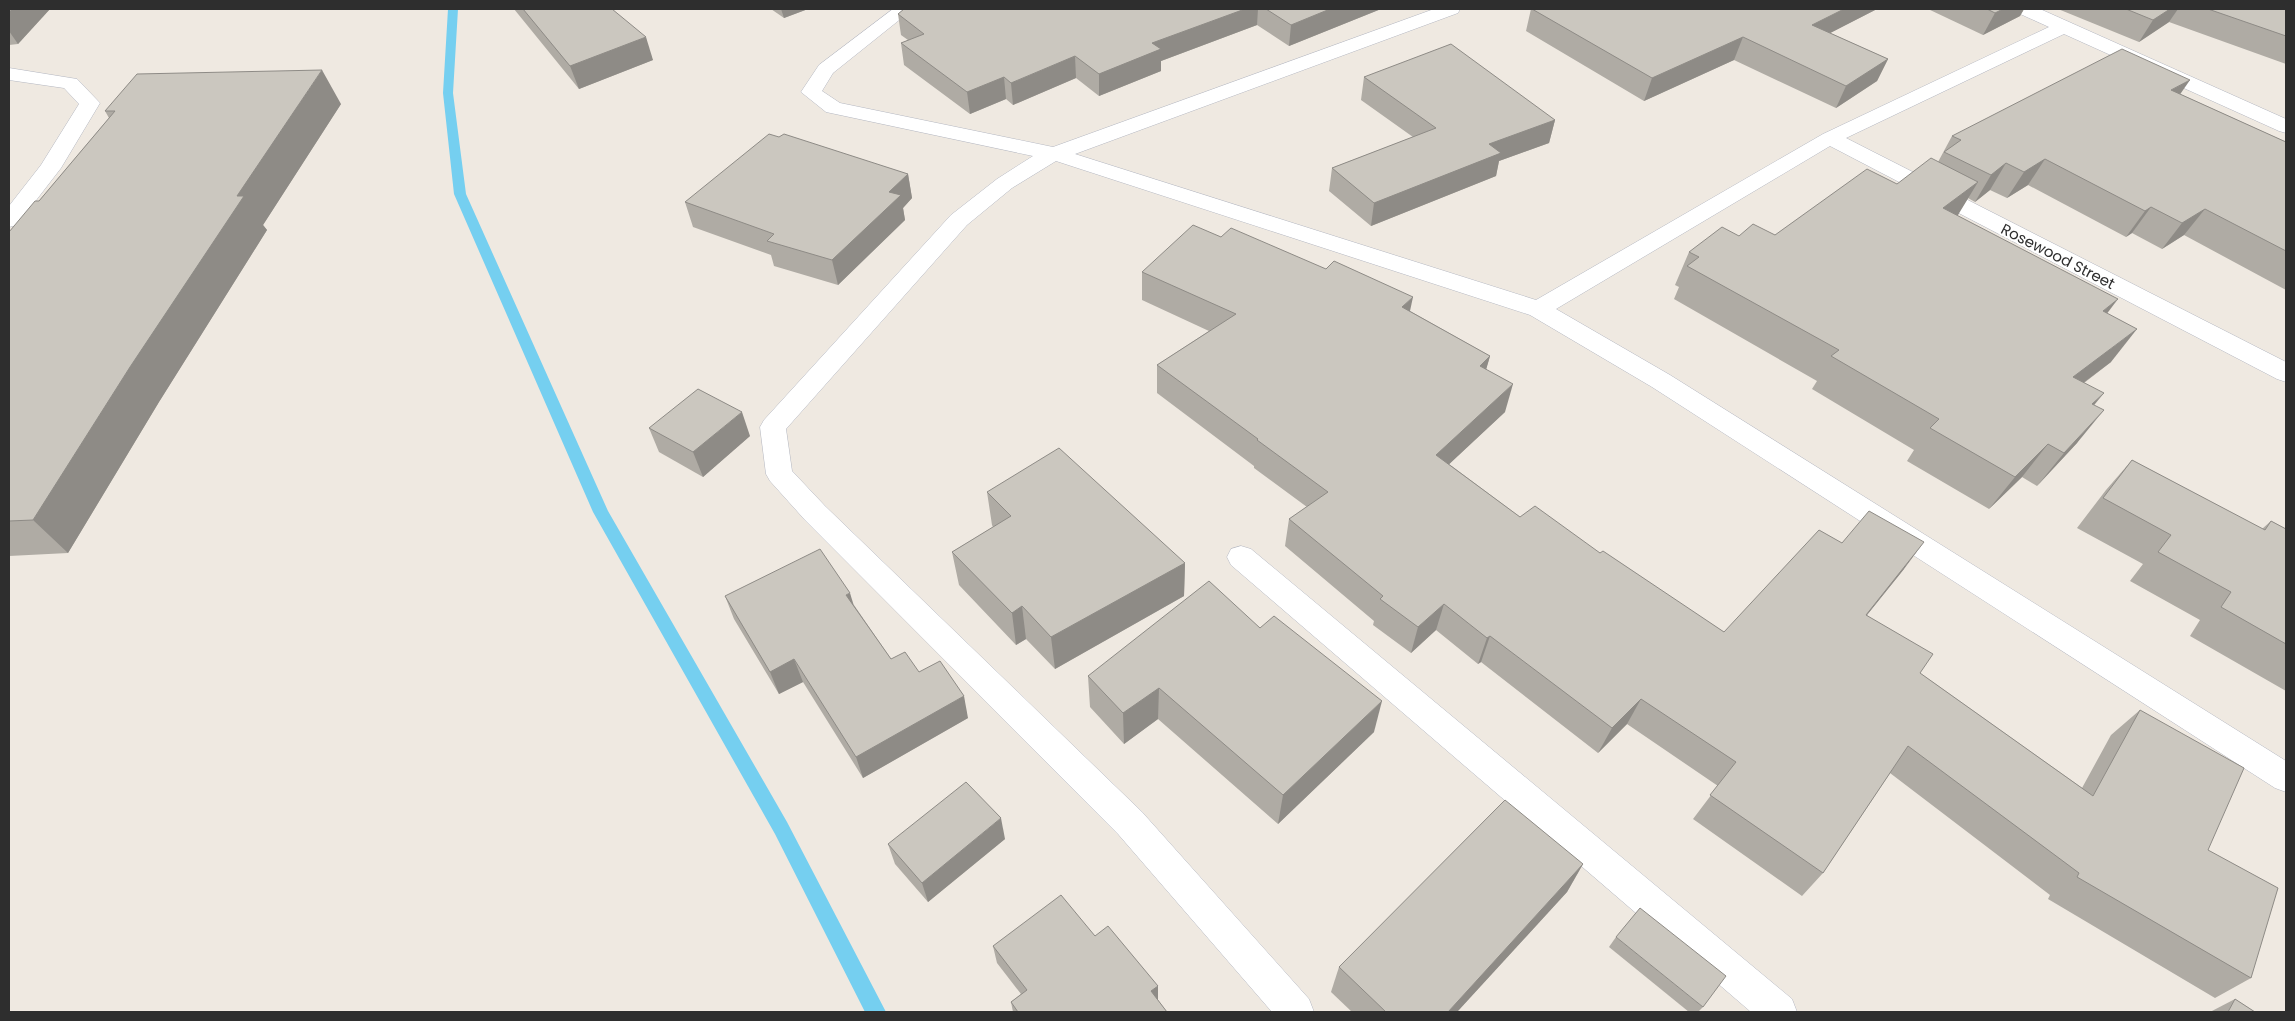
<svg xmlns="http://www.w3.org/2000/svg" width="2295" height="1021" viewBox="0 0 2295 1021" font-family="Poppins,sans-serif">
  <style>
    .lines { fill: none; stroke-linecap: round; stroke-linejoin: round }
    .stream { fill: #75cff0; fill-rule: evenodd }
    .minor-casing { stroke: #b4b7c1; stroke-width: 1 }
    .minor { fill: #fff; fill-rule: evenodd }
    .wall { fill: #afaba4 }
    .shaded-wall { fill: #8e8b86 }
    .building { fill: #cbc7bf; stroke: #8e8b86 }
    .labels { text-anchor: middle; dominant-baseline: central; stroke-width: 4; stroke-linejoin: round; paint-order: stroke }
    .street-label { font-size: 15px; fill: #2e2e2e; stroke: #fff }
  </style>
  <rect width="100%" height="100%" fill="#efe9e1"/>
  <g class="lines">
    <!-- stream -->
    <polygon class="stream" points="448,9 458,9 453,93 466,194 608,511 787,822 886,1012 865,1012 775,834 593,512 454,194 443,93"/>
    <defs>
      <g id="minor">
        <polygon points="893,9 913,9 833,73 822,91 840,103 1053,147 1434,9 1460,9 1458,13 1075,154 1536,300 1823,134 2049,27 2018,13 2016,9 2040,9 2286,119 2286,133 2279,131 2064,34 1846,138 2286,362 2286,382 2277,379 1830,146 1556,309 1670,375 2286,761 2286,792 2275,788 1652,387 1530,315 1056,161 1012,188 967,225 786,429 792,471 825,506 1142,812 1309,999 1314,1012 1272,1012 1118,834 805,520 770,481 766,474 760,427 764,420 951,215 997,179 1033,156 826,112 801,92 819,65"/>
        <polygon points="9,68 77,79 100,103 61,168 17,225 9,227 9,206 41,165 79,104 64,88 9,80"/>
        <polygon points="1241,546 1251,549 1792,999 1797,1012 1751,1012 1231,565 1227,557 1231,549"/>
      </g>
    </defs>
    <!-- minor casing -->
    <use href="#minor" class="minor-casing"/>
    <!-- minor -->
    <use href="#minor" class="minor"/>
  </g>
  <!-- wall -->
  <g class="wall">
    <polygon points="9,9 50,9 18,44 9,45"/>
    <polygon points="514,9 612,9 653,60 579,89"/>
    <polygon points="771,9 808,9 784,18"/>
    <polygon points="904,9 1381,9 1289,46 1257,25 1161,61 1161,71 1099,96 1076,78 1013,105 1006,99 970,114 904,65 901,43 908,40 901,35 898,14"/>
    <polygon points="1531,9 1877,9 1830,33 1888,59 1877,81 1836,108 1734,60 1644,101 1526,31"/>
    <polygon points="1928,9 2024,9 2020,16 1983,35"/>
    <polygon points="2058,9 2286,9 2286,64 2169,22 2139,42"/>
    <polygon points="1364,77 1555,120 1549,143 1499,161 1496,176 1371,226 1329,191 1332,168 1413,137 1361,100"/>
    <polygon points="2180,94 2286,142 2286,290 2184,235 2162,249 2132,233 2126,237 2028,185 2007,198 1990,190 1975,202 1968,198 1957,215 2107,313 2111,362 2084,383 2094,405 2077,443 2037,486 2022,477 1989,509 1907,461 1914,450 1812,389 1817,381 1674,299 1679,287 1675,285 1689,252 1739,236 1775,235 1897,184 1938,162 1952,136"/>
    <polygon points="341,104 263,225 267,230 159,402 68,553 9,556 9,232 39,201 109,118 105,111"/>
    <polygon points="779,137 908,174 912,198 903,208 905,220 838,285 774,266 771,255 693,227 685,202"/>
    <polygon points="1221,237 1410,311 1490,356 1486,369 1505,412 1449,464 1520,517 1600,553 1724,632 1842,543 1904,569 1867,615 1920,673 2082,788 2111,735 2140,710 2208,850 2251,978 2215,998 2048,899 2050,895 1890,773 1823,873 1802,896 1693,819 1718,786 1627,724 1598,753 1481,662 1478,664 1436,630 1411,653 1373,625 1374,621 1285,546 1289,519 1307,507 1254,468 1254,466 1157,393 1157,365 1209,331 1142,300 1142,272"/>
    <polygon points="649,428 750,436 703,477 659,452"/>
    <polygon points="2132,460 2262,529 2271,521 2286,529 2286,691 2190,636 2200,620 2130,581 2143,564 2077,528 2106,490"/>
    <polygon points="987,492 1185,563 1184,596 1055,669 1026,639 1016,645 959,585 952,552 993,527 992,525"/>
    <polygon points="725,596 854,605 891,659 919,672 968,718 863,778 803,682 779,694 734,619"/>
    <polygon points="1260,628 1374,732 1278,824 1158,719 1124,744 1090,707 1088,676"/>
    <polygon points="1005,839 928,902 895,864 888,844"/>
    <polygon points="1583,864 1567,892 1457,1012 1352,1012 1331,992 1339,967"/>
    <polygon points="1095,936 1158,986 1158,1000 1167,1012 1013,1012 1011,1002 1021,994 997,963 993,946"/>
    <polygon points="1616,937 1703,1007 1698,1012 1689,1012 1609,947"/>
    <polygon points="2235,999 2255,1012 2210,1012"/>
  </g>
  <!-- shaded-wall -->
  <g class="shaded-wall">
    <polygon points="12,9 50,9 18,44 9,31 9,12"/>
    <polygon points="781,9 808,9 784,18"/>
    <polygon points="1245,9 1258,9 1257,25 1161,61 1161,71 1099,96 1099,74 1152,43"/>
    <polygon points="1330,9 1381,9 1289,46 1291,25"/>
    <polygon points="1844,9 1877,9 1803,47 1812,25"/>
    <polygon points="2003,9 2024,9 2020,16 1983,35 1995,13"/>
    <polygon points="2170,9 2178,9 2169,22 2139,42 2153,20"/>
    <polygon points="646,37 653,60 579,89 570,66"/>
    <polygon points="1743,37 1734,60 1644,101 1652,78"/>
    <polygon points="1075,56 1076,78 1013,105 1011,83"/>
    <polygon points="1888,59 1877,81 1836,108 1846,86"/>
    <polygon points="322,70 341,104 263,225 267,230 159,402 68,553 33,520 130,367 237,196"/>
    <polygon points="1004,77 1006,99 970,114 967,92"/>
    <polygon points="2190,80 2172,106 2171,90"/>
    <polygon points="1555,120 1549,143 1499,161 1496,176 1371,226 1374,203 1489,144"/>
    <polygon points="2045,159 2028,185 2007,198 2024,172"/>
    <polygon points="2006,163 1990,190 1975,202 1991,175"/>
    <polygon points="908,174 912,198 903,208 905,220 838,285 832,260 889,192"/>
    <polygon points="1978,182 1958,215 1924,241 1943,208"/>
    <polygon points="2151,207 2132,233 2126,237 2145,211"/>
    <polygon points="2205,209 2184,235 2162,249 2182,223"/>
    <polygon points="1413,297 1407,325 1402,307"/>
    <polygon points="2118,299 2093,332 2103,311"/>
    <polygon points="2137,329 2111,362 2047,410 2073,377"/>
    <polygon points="1490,356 1482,384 1480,366"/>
    <polygon points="1513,384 1505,412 1429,483 1436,455"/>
    <polygon points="2104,393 2077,426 2092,404"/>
    <polygon points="2104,410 2077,443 2037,486 2064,453"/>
    <polygon points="742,412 750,436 703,477 693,452"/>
    <polygon points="2048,444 2022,477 1989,509 2015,477"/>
    <polygon points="1924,542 1904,569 1846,641 1866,615"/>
    <polygon points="1185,563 1184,596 1055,669 1051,637"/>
    <polygon points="850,593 857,616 846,595"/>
    <polygon points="1444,604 1436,630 1411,653 1418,627"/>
    <polygon points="1022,606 1026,639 1016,645 1012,613"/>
    <polygon points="1490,636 1481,662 1478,664 1487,638"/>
    <polygon points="794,659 803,682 779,694 770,672"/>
    <polygon points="1159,688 1158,719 1124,744 1123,713"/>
    <polygon points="964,696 968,718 863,778 856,757"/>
    <polygon points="1641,699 1627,724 1598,753 1612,728"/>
    <polygon points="1382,701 1374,732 1278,824 1283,795"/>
    <polygon points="1001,818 1005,839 928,902 922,883"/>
    <polygon points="1583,864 1567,892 1457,1012 1448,1012"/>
    <polygon points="1158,986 1158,1002 1151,991"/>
  </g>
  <!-- building -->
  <g class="building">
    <polygon points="523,9 612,9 646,37 570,66"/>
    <polygon points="904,9 1245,9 1152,43 1161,49 1099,74 1075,56 1011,83 1004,77 967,92 901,43 924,34 898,14"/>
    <polygon points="1266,9 1330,9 1291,25"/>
    <polygon points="1532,9 1844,9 1812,25 1888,59 1846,86 1743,37 1652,78"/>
    <polygon points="1987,9 2003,9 1995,13"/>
    <polygon points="2126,9 2170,9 2153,20"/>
    <polygon points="2208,9 2286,9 2286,36"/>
    <polygon points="1451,44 1555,120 1489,144 1501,153 1374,203 1332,168 1436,128 1364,77"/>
    <polygon points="2122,49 2190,80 2171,90 2286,142 2286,251 2205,209 2182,223 2151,207 2145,211 2045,159 2024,172 2006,163 1991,175 1944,152 1961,140 1952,136"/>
    <polygon points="322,70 237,196 244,196 130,367 33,520 9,521 9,232 35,201 39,201 115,111 105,111 137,74"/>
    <polygon points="769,134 779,137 784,134 908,174 889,192 901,195 832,260 767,241 774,234 685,202"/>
    <polygon points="1931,158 1978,182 1943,208 2118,299 2103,311 2137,329 2073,377 2104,393 2092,404 2104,410 2064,453 2048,444 2015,477 1930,428 1939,419 1831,356 1839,350 1687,266 1699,257 1689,252 1722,227 1739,236 1753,224 1775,235 1867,169 1897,184"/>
    <polygon points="1193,225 1221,237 1231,228 1326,269 1334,261 1413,297 1402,307 1490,356 1480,366 1513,384 1436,455 1520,517 1535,506 1600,553 1603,551 1724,632 1819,530 1842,543 1869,511 1924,542 1866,615 1933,654 1920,673 2093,796 2140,710 2244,768 2208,850 2278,888 2251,978 2077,877 2079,873 1908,746 1823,873 1710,795 1736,762 1641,699 1612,728 1490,636 1487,638 1444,604 1418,627 1380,599 1383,596 1289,519 1328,492 1257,440 1258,439 1157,365 1236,314 1142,272"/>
    <polygon points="698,389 742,412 693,452 649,428"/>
    <polygon points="1059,448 1185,563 1051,637 1022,606 1012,613 952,552 1011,516 987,492"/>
    <polygon points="2132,460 2265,530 2271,521 2286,529 2286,644 2221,607 2231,592 2158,552 2171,535 2103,498"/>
    <polygon points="820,549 850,593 846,595 891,659 905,652 919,672 940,661 964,696 856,757 794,659 770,672 725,596"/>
    <polygon points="1209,581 1260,628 1274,616 1382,701 1283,795 1159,688 1123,713 1088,676"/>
    <polygon points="966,782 1001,818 922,883 888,844"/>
    <polygon points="1505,800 1583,864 1448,1012 1386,1012 1339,967"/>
    <polygon points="1061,895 1095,936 1108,926 1158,986 1151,991 1167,1012 1018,1012 1011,1002 1027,990 993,946"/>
    <polygon points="1640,908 1726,976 1703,1007 1616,937"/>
    <polygon points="2235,999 2255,1012 2228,1012"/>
  </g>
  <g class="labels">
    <!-- street labels -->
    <g class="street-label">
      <text transform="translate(2058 256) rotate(27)">Rosewood Street</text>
    </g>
  </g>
  <!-- border -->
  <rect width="2295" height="1021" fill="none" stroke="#2e2e2e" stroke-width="20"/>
</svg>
